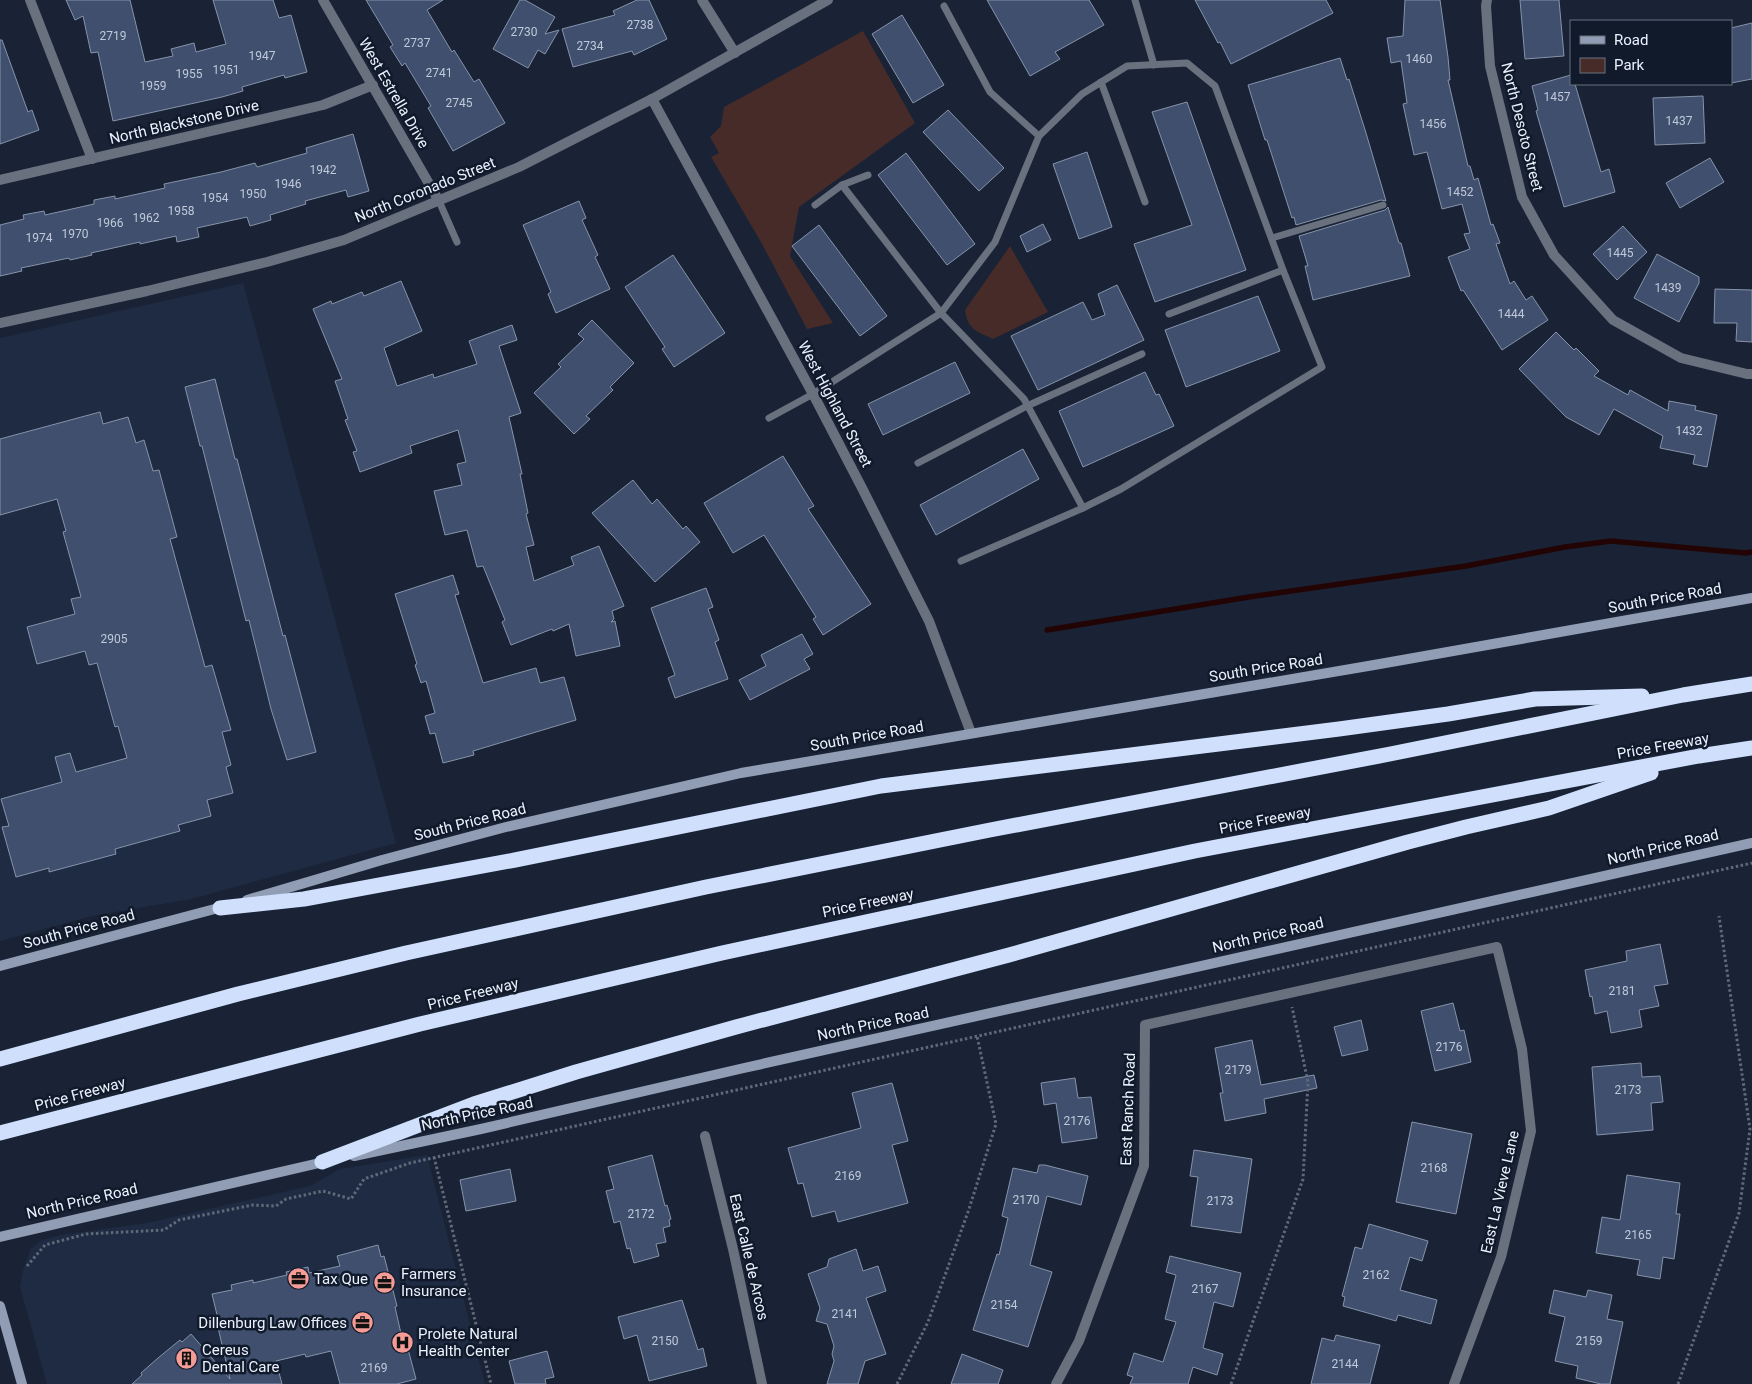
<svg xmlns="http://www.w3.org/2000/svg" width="1752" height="1384" viewBox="0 0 1752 1384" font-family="Roboto,sans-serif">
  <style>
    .built { fill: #1e2b43 }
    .green { fill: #472b29 }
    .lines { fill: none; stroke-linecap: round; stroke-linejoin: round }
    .stream { stroke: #230405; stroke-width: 5.5 }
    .building { fill: #3f4f6d; stroke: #8693aa }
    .path { stroke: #606979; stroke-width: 3; stroke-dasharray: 2.5 2.5; stroke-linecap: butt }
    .service { stroke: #69717f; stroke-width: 7 }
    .minor { stroke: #69717f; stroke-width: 10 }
    .secondary { stroke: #909db4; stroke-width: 10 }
    .motorway { stroke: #cfdffc; stroke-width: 15 }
    .labels { text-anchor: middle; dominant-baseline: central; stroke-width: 5; stroke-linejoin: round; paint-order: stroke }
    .number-label { font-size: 12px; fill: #c0c9da }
    .street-label { font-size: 15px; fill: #ebf2fe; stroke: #101a2b }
    .poi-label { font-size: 15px; fill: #ebf2fe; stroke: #101a2b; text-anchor: start }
  </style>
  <rect width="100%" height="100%" fill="#192335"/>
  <!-- built -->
  <g class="built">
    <polygon points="243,283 396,843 191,899 92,916 0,941 0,338"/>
    <polygon points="427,1155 485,1384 47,1384 20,1287 23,1270 31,1249 42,1240 61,1235 147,1223 310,1186 340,1169"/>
  </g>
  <!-- green -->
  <g class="green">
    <polygon points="863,31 915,123 799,207 790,256 833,323 807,329 761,242 711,157 719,153 710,137 721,126 724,107"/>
    <path d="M1010 246 1048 312 993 339C976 331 968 330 965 310Z"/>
  </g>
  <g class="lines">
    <!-- stream -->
    <polyline class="stream" points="1047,630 1249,597 1466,566 1565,547 1611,541 1746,553 1752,552"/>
  </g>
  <!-- building -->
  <g class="building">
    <polygon points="66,0 130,0 145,62 173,56 171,49 194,43 196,52 226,44 213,0 273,0 279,18 291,15 307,72 285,78 284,75 242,87 243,91 222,97 113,121 98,52 91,53 83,16 75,20"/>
    <polygon points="366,0 443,0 427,10 452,52 454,50 474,82 479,79 505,123 453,151 428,108 431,106 405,63 402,66 390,47 393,45"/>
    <polygon points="520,0 525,0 555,17 545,34 559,30 545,54 538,50 528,68 493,49"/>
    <polygon points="637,0 649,0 667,39 634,55 632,51 573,67 562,29 615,15 613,11"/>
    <polygon points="987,0 1089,0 1104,25 1055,52 1060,59 1030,76"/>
    <polygon points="1195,0 1326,0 1333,13 1231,64 1220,42 1218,43"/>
    <polygon points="1405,0 1440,0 1448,57 1450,80 1448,80 1468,166 1470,166 1474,180 1478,178 1491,225 1493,224 1500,243 1496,244 1510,284 1514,281 1526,300 1532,296 1548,320 1502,350 1463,290 1461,291 1448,257 1470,249 1464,234 1470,233 1462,204 1442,209 1427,152 1414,155 1403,104 1407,103 1401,61 1391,63 1387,38 1403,36"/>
    <polygon points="1520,0 1559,0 1564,56 1525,59"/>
    <polygon points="902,15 944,85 913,103 872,34"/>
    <polygon points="1752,23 1752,79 1731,83 1731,28"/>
    <polygon points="0,40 2,40 28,112 32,110 39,130 0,144"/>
    <polygon points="1340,58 1347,80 1349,79 1366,133 1386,201 1381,200 1296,225 1294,217 1292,218 1267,140 1265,140 1248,85"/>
    <polygon points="1571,75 1571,84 1575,84 1601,172 1609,169 1615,192 1564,207 1536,111 1538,110 1532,86"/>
    <polygon points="1703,96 1705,143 1655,145 1653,98"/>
    <polygon points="1187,102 1246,270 1155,302 1134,244 1192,225 1152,112"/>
    <polygon points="948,110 1004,168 979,191 923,132"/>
    <polygon points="353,134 369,191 348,197 346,190 305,201 306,204 270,215 271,220 250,226 247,217 197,228 199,237 177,242 176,236 140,244 140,242 91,253 92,255 70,260 69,258 21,268 22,271 0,276 0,225 24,219 23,215 44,211 45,215 94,204 94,200 115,196 115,199 165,188 164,184 221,172 255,163 257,167 307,153 306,148"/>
    <polygon points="1087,152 1112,227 1079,239 1053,164"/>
    <polygon points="906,153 975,244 947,265 878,175"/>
    <polygon points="1710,158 1724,182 1680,208 1666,183"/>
    <polygon points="579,201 586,218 582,220 598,255 595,257 610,289 556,313 548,294 551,292 523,225"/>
    <polygon points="1388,207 1399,243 1401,243 1410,276 1313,300 1305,266 1308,266 1299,236 1385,210"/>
    <polygon points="1043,224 1051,240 1027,252 1020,236"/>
    <polygon points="819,225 887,316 860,336 792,246"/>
    <polygon points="1623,226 1647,252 1617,280 1593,254"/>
    <polygon points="1657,254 1699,277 1699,283 1679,322 1634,298"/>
    <polygon points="673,255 725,333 674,367 662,349 665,347 625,287"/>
    <polygon points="401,281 422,331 384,348 397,386 433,374 434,378 477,364 469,341 512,325 517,340 499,346 521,413 509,417 522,474 520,474 528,513 526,514 534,545 526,547 534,581 574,565 571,557 599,546 624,606 612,611 614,619 611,622 615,621 620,646 576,656 569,624 553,631 552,629 511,645 502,622 505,620 483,566 477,567 467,530 445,535 434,491 462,485 457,464 466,462 458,430 410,446 412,453 360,472 353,452 357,451 345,420 348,419 335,381 342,379 313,309 331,301 332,304 362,292 364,296"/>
    <polygon points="1117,285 1144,340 1038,390 1011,336 1083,302 1092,320 1105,315 1098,294"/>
    <polygon points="1715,289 1752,290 1752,342 1736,341 1737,323 1714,323"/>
    <polygon points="1258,296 1280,351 1186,387 1165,330"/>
    <polygon points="592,320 634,363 610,387 613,390 586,416 590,419 574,434 534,393 561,367 558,364 584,339 578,334"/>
    <polygon points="1556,332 1574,350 1576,348 1599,371 1594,376 1628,395 1630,390 1668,411 1669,401 1696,406 1695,410 1717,415 1707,467 1693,464 1695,455 1660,448 1663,436 1614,409 1599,435 1566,417 1519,369"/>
    <polygon points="955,362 970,393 883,435 868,404"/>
    <polygon points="1145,372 1156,395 1159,394 1174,426 1083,467 1059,411"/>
    <polygon points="215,379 235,459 237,459 283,636 285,635 316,752 287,760 271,709 249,620 246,621 202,446 200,446 185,387"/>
    <polygon points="100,412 103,424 128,417 136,443 144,440 153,471 159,470 177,537 170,539 205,667 212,665 231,730 222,732 231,765 226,767 233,793 207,800 211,816 178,825 180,831 115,849 116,854 49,872 49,868 16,877 2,827 9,826 1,799 62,782 55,757 70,753 76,772 127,758 118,726 115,727 97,663 89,665 85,651 37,664 27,627 75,614 71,599 81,597 63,532 66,531 57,499 0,515 0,439"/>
    <polygon points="1023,449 1039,479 936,535 920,505"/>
    <polygon points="783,456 814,506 808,509 871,604 823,635 813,619 816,617 764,535 733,553 704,503"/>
    <polygon points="633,480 652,504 657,499 683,529 686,526 700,542 655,582 592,513"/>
    <polygon points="453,575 459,594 455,595 483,683 536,668 540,683 564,677 576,720 473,751 474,755 443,763 435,733 430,734 425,716 435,713 426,681 421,683 415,665 417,664 395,594"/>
    <polygon points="706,588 713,607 708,609 719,640 715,642 728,679 675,698 668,678 675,675 651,608"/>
    <polygon points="802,634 813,654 804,659 810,669 750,700 739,680 766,666 761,655"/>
    <polygon points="1660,944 1668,984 1654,986 1659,1006 1639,1010 1642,1027 1611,1033 1607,1011 1595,1014 1592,996 1590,997 1585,970 1627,961 1626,951"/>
    <polygon points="1453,1003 1460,1031 1464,1030 1471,1062 1435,1071 1421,1011"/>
    <polygon points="1361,1020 1368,1050 1342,1056 1334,1027"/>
    <polygon points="1252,1040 1261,1085 1314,1075 1317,1088 1264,1099 1266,1113 1225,1121 1220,1093 1223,1093 1215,1048"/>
    <polygon points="1641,1063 1642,1077 1660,1076 1663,1102 1651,1103 1653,1130 1597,1135 1592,1067"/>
    <polygon points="1075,1078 1078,1098 1091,1097 1097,1138 1062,1143 1056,1103 1044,1105 1041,1083"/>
    <polygon points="892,1083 908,1141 892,1145 908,1203 838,1222 835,1211 812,1217 803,1183 798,1184 788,1148 861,1128 852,1093"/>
    <polygon points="1412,1122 1472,1134 1456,1214 1396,1202"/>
    <polygon points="1194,1150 1252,1159 1241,1233 1191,1226 1198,1177 1190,1176"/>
    <polygon points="652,1155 665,1206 667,1205 671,1219 669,1220 670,1226 663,1228 666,1242 656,1244 659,1256 634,1263 630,1248 627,1249 620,1221 614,1223 606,1191 614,1189 608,1167"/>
    <polygon points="1039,1165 1045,1165 1088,1176 1081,1205 1047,1196 1030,1265 1052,1272 1028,1347 973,1330 997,1254 999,1255 1008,1218 1002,1216 1013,1168 1037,1173"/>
    <polygon points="510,1169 516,1201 466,1211 460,1180"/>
    <polygon points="1627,1175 1680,1183 1676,1214 1680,1214 1674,1259 1663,1257 1660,1279 1637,1275 1640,1260 1596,1253 1602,1217 1620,1220"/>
    <polygon points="1369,1224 1428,1241 1422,1261 1410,1257 1400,1290 1437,1300 1431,1324 1398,1315 1396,1321 1343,1306 1345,1297 1342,1296 1355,1247 1362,1249"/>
    <polygon points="378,1245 381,1257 384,1256 397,1306 395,1307 402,1338 405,1338 416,1379 397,1384 340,1384 331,1351 306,1357 305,1354 276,1361 282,1384 132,1384 142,1375 141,1373 158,1358 180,1340 182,1342 191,1334 230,1379 216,1319 218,1319 212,1294 232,1290 231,1285 253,1280 253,1283 287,1275 286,1272 308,1267 309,1273 340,1266 337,1256"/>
    <polygon points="856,1249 863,1271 878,1266 886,1291 866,1298 886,1354 865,1361 858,1384 827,1384 834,1361 832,1354 834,1346 827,1324 816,1321 820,1308 808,1274 827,1267 829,1259"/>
    <polygon points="1170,1256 1241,1273 1233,1307 1214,1302 1203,1348 1223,1354 1217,1375 1193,1367 1188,1384 1130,1384 1133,1377 1127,1375 1134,1353 1163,1362 1176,1322 1165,1319 1176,1275 1166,1272"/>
    <polygon points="1554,1290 1586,1297 1588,1290 1612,1295 1607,1319 1623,1322 1610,1384 1601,1384 1576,1378 1578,1366 1555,1361 1565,1317 1549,1313"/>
    <polygon points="682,1300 698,1350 703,1348 707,1366 649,1381 637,1335 624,1339 618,1317"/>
    <polygon points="1336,1335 1380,1345 1370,1384 1311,1384 1322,1338 1334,1341"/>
    <polygon points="547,1351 554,1377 545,1379 546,1384 515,1384 509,1361"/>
    <polygon points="962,1354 1003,1370 998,1384 951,1384"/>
  </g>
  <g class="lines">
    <!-- path -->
    <g class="path">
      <polyline points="434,1157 491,1384"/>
      <polyline points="27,1266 45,1245 86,1234 164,1230 179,1220 253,1205 276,1206 286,1199 323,1191 351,1199 364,1179 410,1163 1752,863"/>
      <polyline points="897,1384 928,1322 968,1212 996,1124 977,1036"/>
      <polyline points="1231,1384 1303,1179 1308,1082 1292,1007"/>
      <polyline points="1678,1384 1739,1213 1750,1129 1719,916"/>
    </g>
    <!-- service -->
    <g class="service">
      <polyline points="1135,0 1154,65"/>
      <polyline points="944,6 990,92 1039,136"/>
      <polyline points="1101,82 1145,202"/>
      <polyline points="842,185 941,313 1024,399 1083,508"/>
      <polyline points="439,201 457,242"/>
      <polyline points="815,205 842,185 868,175"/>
      <polyline points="1272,238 1383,205"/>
      <polyline points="1169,314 1283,270"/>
      <polyline points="769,418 813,394 941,313 995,242 1039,136 1082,94 1127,66 1187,63 1215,86 1283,270 1322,367 1121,489 1083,508 961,561"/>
      <polyline points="918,463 1027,406 1142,354"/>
    </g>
    <!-- minor -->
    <g class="minor">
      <polyline points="30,0 92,159"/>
      <polyline points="323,0 439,201"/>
      <polyline points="702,0 735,53"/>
      <polyline points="1487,0 1486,6 1490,66 1522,197 1554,255 1613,320 1681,358 1747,374 1752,374"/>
      <polyline points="652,99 813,394 862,488 929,621 971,733"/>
      <polyline points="0,180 323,105 373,85"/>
      <polyline points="0,323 147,291 267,262 344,240 519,167 652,99 828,0"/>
      <polyline points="705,1136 733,1249 762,1384"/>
      <polyline points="1056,1384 1079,1341 1144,1166 1145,1025 1497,947 1522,1049 1531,1131 1501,1257 1454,1384"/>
    </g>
    <!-- secondary -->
    <g class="secondary">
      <polyline points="247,900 382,860 506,827 741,773 1374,665 1752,598"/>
      <polyline points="0,966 226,906"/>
      <polyline points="354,1156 481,1129 744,1068 1752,843"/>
      <polyline points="0,1237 328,1161"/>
      <polyline points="0,1306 22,1384"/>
    </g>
    <!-- motorway -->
    <g class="motorway">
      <polyline points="220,908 304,899 515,860 881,786 1339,729 1448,714 1535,699 1642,696"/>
      <polyline points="0,1059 238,994 406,953 706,887 990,830 1390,754 1683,695 1752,684"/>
      <polyline points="0,1133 420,1024 722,953 1195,851 1699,756 1752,748"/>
      <polyline points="322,1162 474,1104 576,1072 736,1027 1009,955 1408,842 1466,827 1549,808 1651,773"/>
    </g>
  </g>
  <!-- icons -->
  <defs>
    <symbol id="office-disc" viewBox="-11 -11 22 22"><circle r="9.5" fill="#f59c96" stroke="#101a2b"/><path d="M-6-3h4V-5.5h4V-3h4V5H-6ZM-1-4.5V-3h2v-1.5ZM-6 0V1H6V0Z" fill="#111"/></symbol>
    <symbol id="hospital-disc" viewBox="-11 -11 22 22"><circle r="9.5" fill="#f59c96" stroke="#101a2b"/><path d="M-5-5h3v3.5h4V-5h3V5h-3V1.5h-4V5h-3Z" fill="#111"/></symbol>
    <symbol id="building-disc" viewBox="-11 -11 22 22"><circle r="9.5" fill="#f59c96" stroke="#101a2b"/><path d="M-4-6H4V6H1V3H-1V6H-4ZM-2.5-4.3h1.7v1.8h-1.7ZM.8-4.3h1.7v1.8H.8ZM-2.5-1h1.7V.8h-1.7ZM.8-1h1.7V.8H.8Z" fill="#111"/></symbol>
  </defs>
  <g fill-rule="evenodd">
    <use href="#office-disc" x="286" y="1266" width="25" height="25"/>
    <use href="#office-disc" x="372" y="1270" width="25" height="25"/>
    <use href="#office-disc" x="350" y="1310" width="25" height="25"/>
    <use href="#hospital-disc" x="390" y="1330" width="25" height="25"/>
    <use href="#building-disc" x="174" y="1346" width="25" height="25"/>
  </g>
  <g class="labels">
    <!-- number labels -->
    <g class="number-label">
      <text x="640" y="25">2738</text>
      <text x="524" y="32">2730</text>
      <text x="113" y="36">2719</text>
      <text x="417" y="43">2737</text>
      <text x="590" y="46">2734</text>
      <text x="262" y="56">1947</text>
      <text x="1419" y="59">1460</text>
      <text x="226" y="70">1951</text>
      <text x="439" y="73">2741</text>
      <text x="189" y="74">1955</text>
      <text x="153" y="86">1959</text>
      <text x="1557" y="97">1457</text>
      <text x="459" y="103">2745</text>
      <text x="1679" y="121">1437</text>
      <text x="1433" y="124">1456</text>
      <text x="323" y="170">1942</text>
      <text x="288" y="184">1946</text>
      <text x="1460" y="192">1452</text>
      <text x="253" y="194">1950</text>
      <text x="215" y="198">1954</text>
      <text x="181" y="211">1958</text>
      <text x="146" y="218">1962</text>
      <text x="110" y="223">1966</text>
      <text x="75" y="234">1970</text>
      <text x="39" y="238">1974</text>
      <text x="1620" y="253">1445</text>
      <text x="1668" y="288">1439</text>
      <text x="1511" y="314">1444</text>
      <text x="1689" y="431">1432</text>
      <text x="114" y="639">2905</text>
      <text x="1622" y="991">2181</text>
      <text x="1449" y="1047">2176</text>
      <text x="1238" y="1070">2179</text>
      <text x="1628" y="1090">2173</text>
      <text x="1077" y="1121">2176</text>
      <text x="1434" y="1168">2168</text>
      <text x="848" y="1176">2169</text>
      <text x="1026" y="1200">2170</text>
      <text x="1220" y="1201">2173</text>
      <text x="641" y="1214">2172</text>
      <text x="1638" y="1235">2165</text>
      <text x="1376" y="1275">2162</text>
      <text x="1205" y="1289">2167</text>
      <text x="1004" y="1305">2154</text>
      <text x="845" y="1314">2141</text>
      <text x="665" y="1341">2150</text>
      <text x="1589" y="1341">2159</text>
      <text x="1345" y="1364">2144</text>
      <text x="374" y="1368">2169</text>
    </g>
    <!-- street labels -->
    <g class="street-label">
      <text transform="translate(394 93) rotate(60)">West Estrella Drive</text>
      <text transform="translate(184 122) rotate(-13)">North Blackstone Drive</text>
      <text transform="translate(1522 127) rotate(76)">North Desoto Street</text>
      <text transform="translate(425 190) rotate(-22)">North Coronado Street</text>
      <text transform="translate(835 404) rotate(62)">West Highland Street</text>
      <text transform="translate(1665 598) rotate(-10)">South Price Road</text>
      <text transform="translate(1266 668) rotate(-9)">South Price Road</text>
      <text transform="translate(867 736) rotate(-10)">South Price Road</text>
      <text transform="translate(1663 746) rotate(-10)">Price Freeway</text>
      <text transform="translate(1265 820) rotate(-11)">Price Freeway</text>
      <text transform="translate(470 822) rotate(-14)">South Price Road</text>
      <text transform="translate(1663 847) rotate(-13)">North Price Road</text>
      <text transform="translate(868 903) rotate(-12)">Price Freeway</text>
      <text transform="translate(79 929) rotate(-15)">South Price Road</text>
      <text transform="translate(1268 935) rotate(-13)">North Price Road</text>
      <text transform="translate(473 994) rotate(-14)">Price Freeway</text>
      <text transform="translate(873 1024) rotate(-12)">North Price Road</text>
      <text transform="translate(80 1094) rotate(-15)">Price Freeway</text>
      <text transform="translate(1128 1109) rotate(-88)">East Ranch Road</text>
      <text transform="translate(477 1114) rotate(-12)">North Price Road</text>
      <text transform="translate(1500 1192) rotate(-77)">East La Vieve Lane</text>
      <text transform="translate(82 1201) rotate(-13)">North Price Road</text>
      <text transform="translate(749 1257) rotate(77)">East Calle de Arcos</text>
    </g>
    <!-- poi labels -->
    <g class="poi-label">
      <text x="401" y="1274">Farmers<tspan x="401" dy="17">Insurance</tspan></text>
      <text x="314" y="1279">Tax Que</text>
      <text x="347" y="1323" text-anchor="end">Dillenburg Law Offices</text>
      <text x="418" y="1334">Prolete Natural<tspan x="418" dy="17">Health Center</tspan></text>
      <text x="202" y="1350">Cereus<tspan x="202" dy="17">Dental Care</tspan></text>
    </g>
  </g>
  <!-- legend -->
  <rect x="1570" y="20" width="162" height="65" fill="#101a2b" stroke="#68707f"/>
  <rect x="1580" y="36" width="25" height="8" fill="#909db4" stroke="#68707f"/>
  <text x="1614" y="45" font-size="15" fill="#ebf2fe">Road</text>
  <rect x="1580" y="58" width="25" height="15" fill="#472b29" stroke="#68707f"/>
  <text x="1614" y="70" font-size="15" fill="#ebf2fe">Park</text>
</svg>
